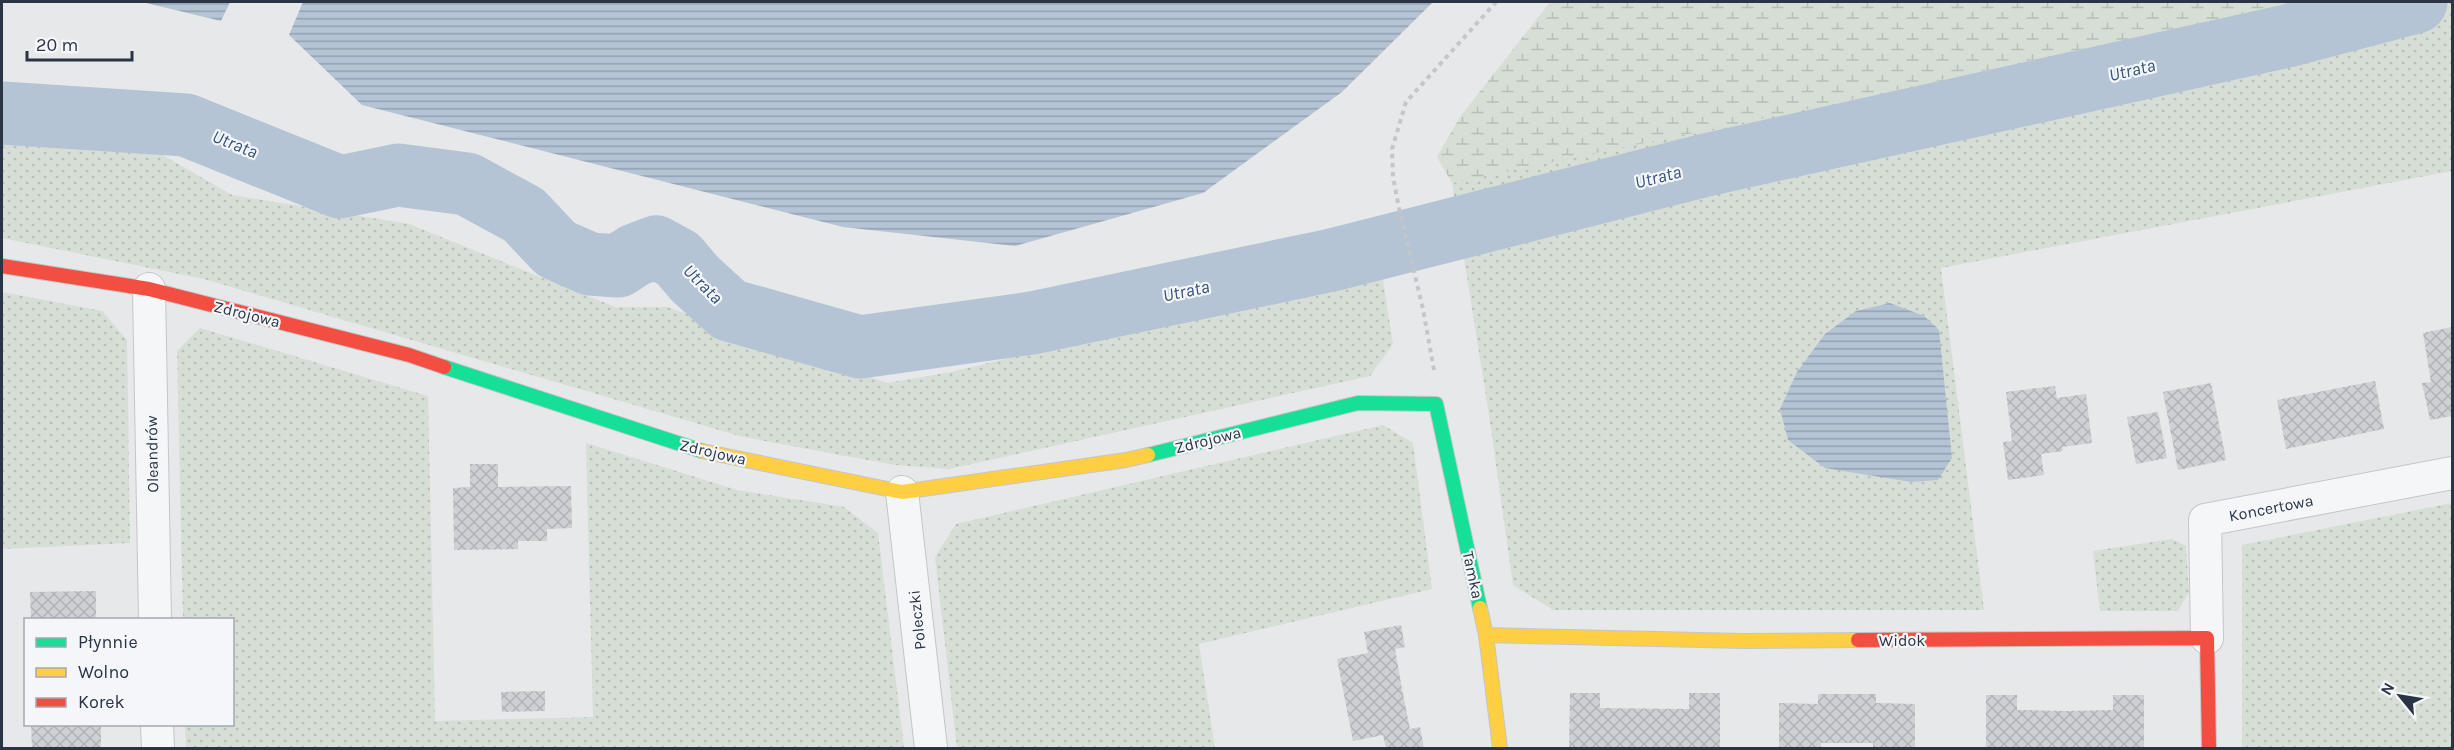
<svg xmlns="http://www.w3.org/2000/svg" width="2454" height="750" viewBox="0 0 2454 750" font-family="Karla,sans-serif">
  <style>
    .grass { fill: url(#grass-dots) }
    .wetland { fill: url(#wetland-marsh) }
    .water { fill: url(#water-rules) }
    .lines { fill: none; stroke-linecap: round; stroke-linejoin: round }
    .river { stroke: #b4c4d5; stroke-width: 63 }
    .building { fill: url(#building-cross-hatch) }
    .street-casing { stroke: #c4c6c8; stroke-width: 34 }
    .fast-casing { stroke: #c4c6c8; stroke-width: 16 }
    .slow-casing { stroke: #c4c6c8; stroke-width: 16 }
    .jam-casing { stroke: #c4c6c8; stroke-width: 16 }
    .path { stroke: #c5c6ca; stroke-width: 4; stroke-dasharray: 4.5 4.5; stroke-linecap: butt }
    .street { stroke: #f5f6f7; stroke-width: 32 }
    .fast { stroke: #16e098; stroke-width: 14 }
    .slow { stroke: #ffcf43; stroke-width: 14 }
    .jam { stroke: #f24e42; stroke-width: 14 }
    .labels { text-anchor: middle; dominant-baseline: central; stroke-width: 4.5; stroke-linejoin: round; paint-order: stroke }
    .street-label { font-size: 16px; fill: #2b3445; stroke: #f4f6f9 }
    .water-label { font-size: 18px; font-style: italic; fill: #34527a; stroke: #f4f6f9 }
  </style>
  <defs>
    <pattern id="grass-dots" width="8" height="8" patternUnits="userSpaceOnUse" patternTransform="scale(1.5)"><rect width="8" height="8" fill="#d6ded6"/><path d="M2 2h.1M6 6h.1" fill="none" stroke="#b8bfb9" stroke-width="1.8" stroke-linecap="round"/></pattern>
    <pattern id="wetland-marsh" width="20" height="14" patternUnits="userSpaceOnUse" patternTransform="scale(1.5)"><rect width="20" height="14" fill="#d6ded6"/><path d="M1 5h8M5 5V1M11 12h8M15 12V8" fill="none" stroke="#b8bfb9"/></pattern>
    <pattern id="water-rules" width="6" height="5" patternUnits="userSpaceOnUse" patternTransform="scale(1.5)"><rect width="6" height="5" fill="#b4c4d5"/><path d="M0 2.5h6" fill="none" stroke="#93a0af"/></pattern>
    <pattern id="building-cross-hatch" width="8" height="8" patternUnits="userSpaceOnUse" patternTransform="scale(1.5)"><rect width="8" height="8" fill="#ced0d3"/><path d="M0 0l8 8M0 8l8-8" fill="none" stroke="#b1b3b6"/></pattern>
  </defs>
  <rect width="100%" height="100%" fill="#e6e8ea"/>
  <!-- grass -->
  <g class="grass">
    <polygon points="2295,2 2452,2 2452,171 1941,268 1984,610 1553,610 1513,585 1489,415 1452,183"/>
    <polygon points="2,133 145,145 232,195 409,224 615,307 667,307 887,383 951,372 1381,268 1393,344 1370,376 949,469 895,465 743,437 204,279 2,238"/>
    <polygon points="2,292 102,311 127,340 130,543 2,549"/>
    <polygon points="200,328 428,396 435,721 593,717 586,443 737,490 844,507 878,533 904,748 186,748 185,725 232,724 232,620 183,619 177,351"/>
    <polygon points="1383,425 1413,443 1432,589 1199,644 1215,748 957,748 935,557 956,524"/>
    <polygon points="2452,503 2452,748 2242,748 2242,545"/>
    <polygon points="2172,539 2186,546 2189,592 2178,611 2100,611 2093,551"/>
  </g>
  <!-- wetland -->
  <polygon class="wetland" points="1550,2 2296,2 1823,106 1452,183 1437,157 1460,117"/>
  <!-- water -->
  <g class="water">
    <polygon points="142,2 230,2 221,21"/>
    <polygon points="303,2 1433,2 1342,92 1203,193 1015,246 843,227 362,105 289,35"/>
    <polygon points="1890,303 1924,316 1939,330 1952,458 1938,480 1911,482 1825,468 1788,440 1780,409 1797,372 1825,334 1856,311"/>
  </g>
  <g class="lines">
    <!-- river -->
    <polyline class="river" points="2,113 186,125 340,187 398,175 467,184 524,215 556,249 590,264 618,266 635,255 656,247 678,259 695,279 729,310 860,347 1032,323 1332,260 1706,165 2287,36 2416,2"/>
  </g>
  <!-- building -->
  <g class="building">
    <polygon points="2452,327 2452,416 2430,420 2422,383 2431,382 2423,333"/>
    <polygon points="2375,381 2384,429 2286,449 2277,400"/>
    <polygon points="2211,383 2226,460 2178,470 2163,392"/>
    <polygon points="2055,386 2057,398 2086,394 2092,443 2062,447 2063,451 2041,454 2044,475 2008,480 2003,442 2012,441 2006,392"/>
    <polygon points="2158,412 2167,458 2136,464 2127,417"/>
    <polygon points="470,464 498,464 498,487 571,486 572,528 547,529 547,541 518,541 518,549 454,550 453,488 470,487"/>
    <polygon points="96,591 96,620 31,620 30,592"/>
    <polygon points="1401,625 1405,647 1395,649 1402,689 1410,729 1420,727 1424,748 1386,748 1383,735 1353,741 1337,659 1368,653 1364,632"/>
    <polygon points="545,691 545,711 502,712 501,692"/>
    <polygon points="1570,693 1600,693 1600,708 1689,709 1689,693 1720,693 1720,748 1614,747 1614,748 1569,748"/>
    <polygon points="1818,694 1876,694 1876,703 1915,704 1915,748 1873,748 1873,743 1821,743 1821,748 1779,748 1779,703 1818,704"/>
    <polygon points="1986,695 2017,695 2017,710 2065,711 2113,710 2113,695 2144,695 2144,748 1986,748"/>
    <polygon points="31,724 101,724 101,748 32,748"/>
  </g>
  <g class="lines">
    <defs>
      <g id="street">
        <polyline points="149,289 155,620"/>
        <polyline points="902,492 931,748"/>
        <polyline points="2207,638 2205,520 2452,473"/>
        <polyline points="157,724 158,748"/>
      </g>
      <g id="fast">
        <polyline points="444,367 702,451"/>
        <polyline points="1148,455 1358,403 1436,404 1480,608"/>
      </g>
      <g id="slow">
        <polyline points="702,451 902,492 1126,460 1148,455"/>
        <polyline points="1480,608 1486,635 1500,748"/>
        <polyline points="1486,635 1745,641 1858,640"/>
      </g>
      <g id="jam">
        <polyline points="2,266 149,289 409,355 444,367"/>
        <polyline points="1858,640 2207,638 2209,748"/>
      </g>
    </defs>
    <!-- street casing -->
    <use href="#street" class="street-casing"/>
    <!-- fast casing -->
    <use href="#fast" class="fast-casing"/>
    <!-- slow casing -->
    <use href="#slow" class="slow-casing"/>
    <!-- jam casing -->
    <use href="#jam" class="jam-casing"/>
    <!-- path -->
    <polyline class="path" points="1434,370 1423,309 1399,208 1393,177 1392,149 1406,102 1496,2"/>
    <!-- street -->
    <use href="#street" class="street"/>
    <!-- fast -->
    <use href="#fast" class="fast"/>
    <!-- slow -->
    <use href="#slow" class="slow"/>
    <!-- jam -->
    <use href="#jam" class="jam"/>
  </g>
  <g class="labels">
    <!-- street labels -->
    <g class="street-label">
      <text transform="translate(247 314) rotate(14)">Zdrojowa</text>
      <text transform="translate(1208 440) rotate(-14)">Zdrojowa</text>
      <text transform="translate(713 452) rotate(13)">Zdrojowa</text>
      <text transform="translate(152 454) rotate(-91)">Oleandrów</text>
      <text transform="translate(2271 508) rotate(-11)">Koncertowa</text>
      <text transform="translate(1473 575) rotate(78)">Tamka</text>
      <text transform="translate(917 620) rotate(-96)">Poleczki</text>
      <text x="1902" y="640">Widok</text>
    </g>
    <!-- water labels -->
    <g class="water-label">
      <text transform="translate(2132 70) rotate(-13)">Utrata</text>
      <text transform="translate(235 144) rotate(22)">Utrata</text>
      <text transform="translate(1658 177) rotate(-14)">Utrata</text>
      <text transform="translate(703 284) rotate(45)">Utrata</text>
      <text transform="translate(1186 291) rotate(-12)">Utrata</text>
    </g>
  </g>
  <!-- border -->
  <rect width="2454" height="750" fill="none" stroke="#2b3445" stroke-width="6"/>
  <!-- legend -->
  <rect x="24" y="618" width="210" height="108" fill="#f4f6f9" stroke="#a4a8b1" stroke-width="1.5"/>
  <rect x="36" y="638" width="30" height="9" fill="#16e098" stroke="#a4a8b1" stroke-width="1.5"/>
  <text x="78" y="648" font-size="18" fill="#2b3445">Płynnie</text>
  <rect x="36" y="668" width="30" height="9" fill="#ffcf43" stroke="#a4a8b1" stroke-width="1.5"/>
  <text x="78" y="678" font-size="18" fill="#2b3445">Wolno</text>
  <rect x="36" y="698" width="30" height="9" fill="#f24e42" stroke="#a4a8b1" stroke-width="1.5"/>
  <text x="78" y="708" font-size="18" fill="#2b3445">Korek</text>
  <!-- north arrow -->
  <g transform="translate(2400 696) rotate(300)" stroke="#f4f6f9" stroke-width="4.5" paint-order="stroke">
  <path d="M0-4.5L10 22L0 15L-10 22Z" fill="#2b3445"/>
  <text y="-9" font-size="16" font-weight="bold" text-anchor="middle" fill="#2b3445">N</text>
  </g>
  <!-- scale -->
  <path d="M27 51v9h105v-9" fill="none" stroke="#2b3445" stroke-width="3"/>
  <text x="36" y="51" font-size="18" fill="#2b3445" stroke="#f4f6f9" stroke-width="4.5" paint-order="stroke">20 m</text>
</svg>
